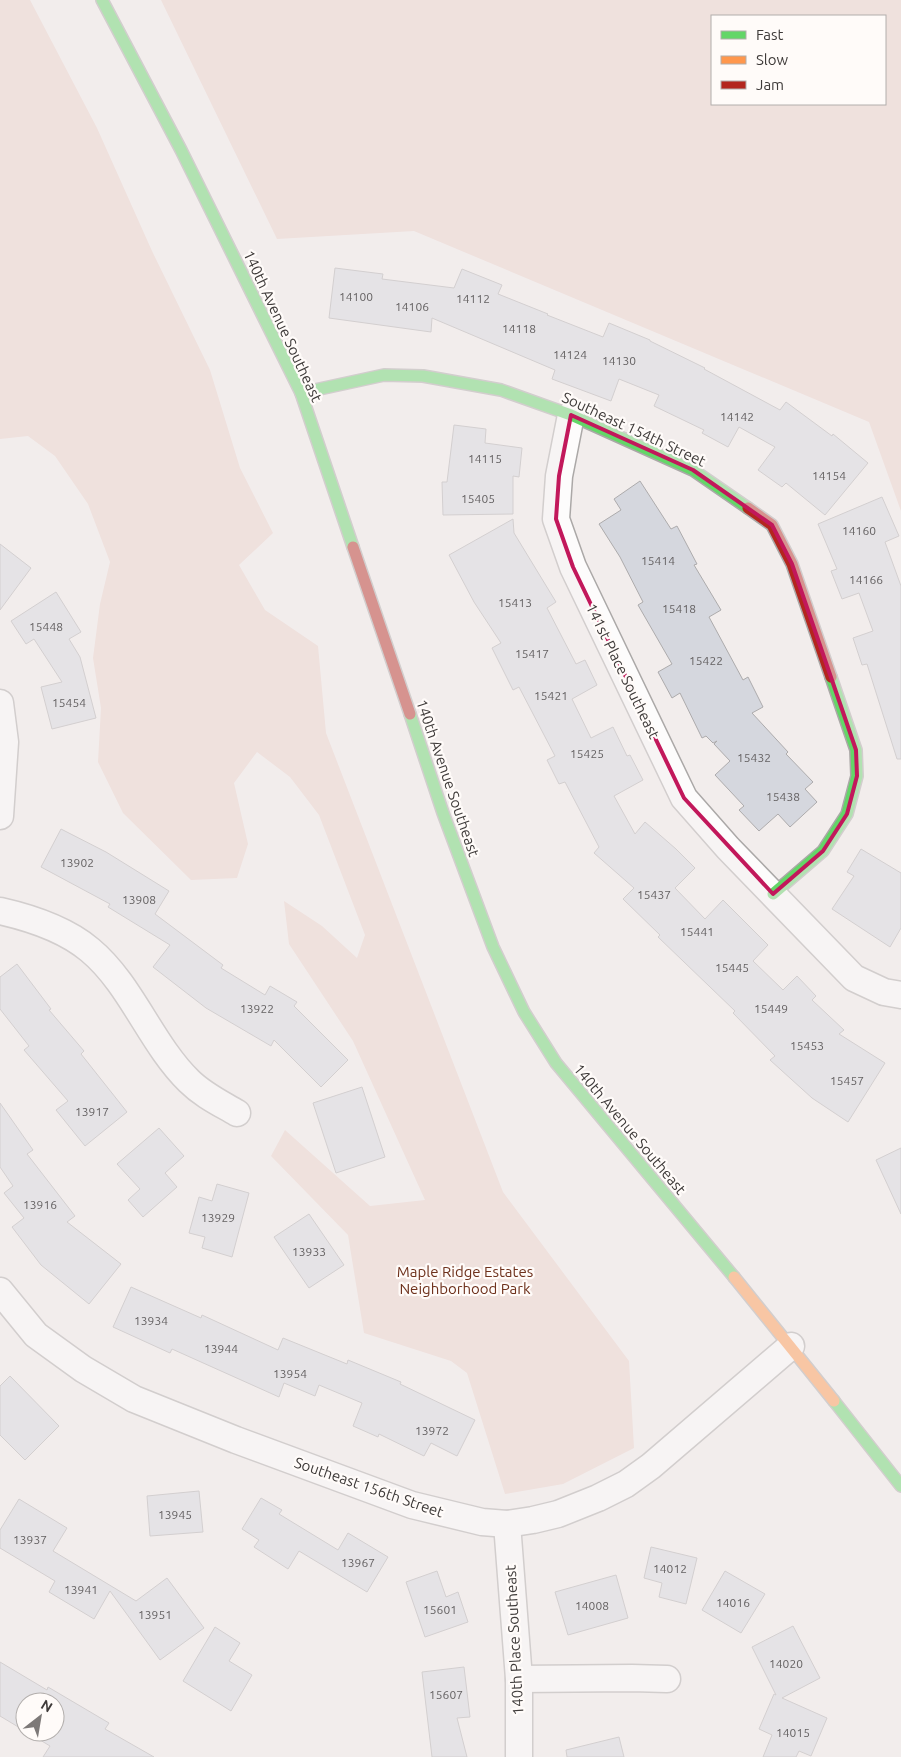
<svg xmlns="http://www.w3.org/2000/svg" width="901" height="1757" viewBox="0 0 901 1757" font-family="Ubuntu,sans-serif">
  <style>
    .green { fill: #ebd2ca; fill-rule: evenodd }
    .building { fill: #d5d7de; stroke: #adabac }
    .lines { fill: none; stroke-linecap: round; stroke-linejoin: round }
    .street-casing { stroke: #aba8a7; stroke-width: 29 }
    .fast-casing { stroke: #aba8a7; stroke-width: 14 }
    .slow-casing { stroke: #aba8a7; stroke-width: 14 }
    .jam-casing { stroke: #aba8a7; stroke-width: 14 }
    .street { stroke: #fdfcfc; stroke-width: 26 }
    .fast { stroke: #63d668; stroke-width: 11 }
    .slow { stroke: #ff974d; stroke-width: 11 }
    .jam { stroke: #b3261e; stroke-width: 11 }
    .marked { fill: none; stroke: #c2185b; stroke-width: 4; stroke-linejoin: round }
    .labels { text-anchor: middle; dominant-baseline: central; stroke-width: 4.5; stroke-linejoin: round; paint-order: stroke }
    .number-label { font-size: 12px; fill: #646162 }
    .street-label { font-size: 15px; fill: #3e3a39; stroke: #fffbf9 }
    .park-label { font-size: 15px; fill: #6e311c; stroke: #fffbf9 }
  </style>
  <rect width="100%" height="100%" fill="#f2edec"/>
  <!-- green -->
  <g class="green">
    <polygon points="0,0 30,0 97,128 152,251 210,370 240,468 273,533 239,565 265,610 318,646 326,733 503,1192 629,1361 634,1448 563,1484 505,1494 467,1373 451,1361 364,1333 348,1235 271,1156 285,1130 370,1206 425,1200 353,1041 289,944 284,901 322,926 357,958 365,935 319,815 290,777 257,752 234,783 248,844 237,878 191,880 123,813 98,762 101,708 93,658 100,604 110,562 88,504 55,456 28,436 0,439"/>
    <path d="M161 0H901V511L869 422 414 231 277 239ZM885 16V104H712V16Z"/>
  </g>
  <!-- building -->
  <g class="building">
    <polygon points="335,268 383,274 382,279 454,288 462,269 502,285 498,294 548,314 547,315 603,337 609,323 650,340 650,341 705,368 704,369 780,410 786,402 832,436 833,434 868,463 825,515 786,483 782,487 758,470 775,447 739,427 728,447 702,433 704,430 654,406 659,395 619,379 611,401 552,379 555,370 432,318 431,332 329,318"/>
    <polygon points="454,425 486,429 485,443 522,448 519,477 513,476 513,514 443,515 442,482 447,482"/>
    <polygon points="640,481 671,529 677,526 697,564 694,565 721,610 709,617 743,680 748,677 763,707 752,713 788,752 786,754 813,782 805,789 817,802 790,827 778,814 759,831 739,810 744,806 715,775 730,761 714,744 717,741 713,743 706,736 702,738 680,693 672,698 658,672 672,664 638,605 643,602 620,557 599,524 621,510 614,499"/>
    <polygon points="882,497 899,536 885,542 901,586 901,759 897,759 867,664 862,665 853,638 873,631 859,593 842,599 831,571 837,569 818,524"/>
    <polygon points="513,519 514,533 556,602 547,608 576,664 585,660 597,685 572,699 591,738 613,727 627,756 630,755 643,780 614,796 635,834 645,822 676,849 695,868 675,888 705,919 723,900 768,945 753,961 783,990 797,976 816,996 812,1000 844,1030 839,1034 885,1063 848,1122 812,1098 770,1060 775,1056 733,1013 735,1011 658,937 660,935 623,899 634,888 594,853 599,847 565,782 559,784 547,760 555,756 519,687 513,690 492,648 501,643 474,602 449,555"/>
    <polygon points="0,544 31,568 0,610"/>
    <polygon points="56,592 81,632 69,639 80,657 96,718 52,729 41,687 62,682 34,639 26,644 11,621"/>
    <polygon points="61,829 106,852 169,891 155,914 223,965 221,968 265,995 270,986 297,1002 294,1006 348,1060 321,1087 274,1040 271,1046 206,1008 153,967 170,945 108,907 110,904 41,867"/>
    <polygon points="861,849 901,873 901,928 890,947 832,909 854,876 847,872"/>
    <polygon points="17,964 51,1009 49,1010 84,1051 81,1054 127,1112 85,1146 56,1110 68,1101 24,1050 29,1046 0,1009 0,977"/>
    <polygon points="362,1087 385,1157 336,1173 313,1103"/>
    <polygon points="0,1103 33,1150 27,1154 75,1216 67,1222 121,1264 89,1304 41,1265 12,1227 24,1218 4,1193 13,1186 0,1167"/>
    <polygon points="159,1128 184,1156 165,1173 177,1187 143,1217 128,1200 140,1189 117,1164"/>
    <polygon points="901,1148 901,1214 876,1160"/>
    <polygon points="217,1184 249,1193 232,1257 202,1248 205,1237 189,1233 199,1197 212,1201"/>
    <polygon points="309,1214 344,1265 309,1288 274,1237"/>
    <polygon points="131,1287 201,1318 202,1315 278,1350 283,1338 347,1364 348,1360 401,1382 400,1384 475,1420 457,1456 431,1443 424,1456 379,1434 378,1437 353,1426 362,1403 319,1385 315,1396 284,1383 279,1397 172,1349 170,1353 113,1327"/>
    <polygon points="10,1376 59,1426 25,1460 0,1435 0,1386"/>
    <polygon points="199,1491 203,1532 150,1536 147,1496"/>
    <polygon points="261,1498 282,1510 279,1514 338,1550 348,1533 388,1557 367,1592 299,1551 288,1569 254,1547 259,1540 242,1529"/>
    <polygon points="19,1499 67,1528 53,1551 136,1601 167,1578 204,1628 160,1660 110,1591 94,1619 49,1592 55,1581 0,1548 0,1530"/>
    <polygon points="651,1547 697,1558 686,1604 659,1597 662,1583 644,1578"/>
    <polygon points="437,1571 446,1597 458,1592 468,1622 425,1637 406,1582"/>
    <polygon points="725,1571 765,1594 741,1633 702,1610"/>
    <polygon points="616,1575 628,1618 568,1635 555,1592"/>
    <polygon points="793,1626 820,1678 782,1698 827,1718 811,1756 799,1751 796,1757 763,1757 772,1735 759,1729 774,1694 776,1695 752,1647"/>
    <polygon points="215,1627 240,1643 229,1661 252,1675 231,1711 183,1681"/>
    <polygon points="0,1662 47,1690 48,1687 109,1723 105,1729 154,1757 43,1757 50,1746 27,1732 55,1732 55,1702 25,1702 25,1731 0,1716"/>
    <polygon points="464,1667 470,1717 457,1718 467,1757 432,1757 422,1672"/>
    <polygon points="619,1737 624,1757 567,1757 566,1750"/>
  </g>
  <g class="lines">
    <defs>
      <g id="street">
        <polyline points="571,415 559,476 556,519 573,567 684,798 728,848 854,978 884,992 901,995"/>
        <polyline points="0,703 5,742 0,816"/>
        <path d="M0 911C31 918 65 929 90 950 131 984 151 1044 189 1081 203 1095 220 1103 237 1113"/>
        <polyline points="0,1291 36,1335 83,1369 134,1399 236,1440 412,1505 482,1522 507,1524 533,1520 558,1514 598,1498 626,1484 651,1466 791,1346"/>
        <polyline points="507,1524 519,1679 519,1757"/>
        <polyline points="519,1679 632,1678 667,1679"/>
      </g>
      <g id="fast">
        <polyline points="102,0 181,150 301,393 353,547"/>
        <polyline points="301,393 384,375 423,376 501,390 571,415 693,470 748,508"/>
        <polyline points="410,714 443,813 493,947 524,1012 556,1063 734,1277"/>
        <polyline points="773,894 823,851 847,814 857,776 856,750 831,677"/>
        <polyline points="834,1401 901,1486"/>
      </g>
      <polyline id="slow" points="734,1277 834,1401"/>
      <g id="jam">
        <polyline points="748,508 772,525 792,564 831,677"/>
        <polyline points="353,547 410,714"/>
      </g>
    </defs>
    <!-- street casing -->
    <use href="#street" class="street-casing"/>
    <!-- fast casing -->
    <use href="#fast" class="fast-casing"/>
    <!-- slow casing -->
    <use href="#slow" class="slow-casing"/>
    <!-- jam casing -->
    <use href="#jam" class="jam-casing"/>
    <!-- street -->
    <use href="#street" class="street"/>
    <!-- fast -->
    <use href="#fast" class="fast"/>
    <!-- slow -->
    <use href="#slow" class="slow"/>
    <!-- jam -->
    <use href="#jam" class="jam"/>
  </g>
  <!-- marked area -->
  <path d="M0 0H901V1757H0ZM571 415 693 470 772 525 792 564 856 750 857 776 847 814 823 851 773 894 684 798 573 567 556 519 559 476Z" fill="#f2edec" fill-opacity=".55" fill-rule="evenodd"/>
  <path class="marked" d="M571 415 693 470 772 525 792 564 856 750 857 776 847 814 823 851 773 894 684 798 573 567 556 519 559 476Z"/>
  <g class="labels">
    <!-- number labels -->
    <g class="number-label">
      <text x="356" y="296">14100</text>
      <text x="473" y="298">14112</text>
      <text x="412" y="306">14106</text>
      <text x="519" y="328">14118</text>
      <text x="570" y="354">14124</text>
      <text x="619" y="360">14130</text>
      <text x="737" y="416">14142</text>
      <text x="485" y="458">14115</text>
      <text x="829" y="475">14154</text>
      <text x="478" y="498">15405</text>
      <text x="859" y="530">14160</text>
      <text x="658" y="560">15414</text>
      <text x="866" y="579">14166</text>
      <text x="515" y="602">15413</text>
      <text x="679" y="608">15418</text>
      <text x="46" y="626">15448</text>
      <text x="532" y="653">15417</text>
      <text x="706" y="660">15422</text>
      <text x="551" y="695">15421</text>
      <text x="69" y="702">15454</text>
      <text x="587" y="753">15425</text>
      <text x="754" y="757">15432</text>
      <text x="783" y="796">15438</text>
      <text x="77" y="862">13902</text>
      <text x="654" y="894">15437</text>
      <text x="139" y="899">13908</text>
      <text x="697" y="931">15441</text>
      <text x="732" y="967">15445</text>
      <text x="257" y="1008">13922</text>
      <text x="771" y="1008">15449</text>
      <text x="807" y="1045">15453</text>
      <text x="847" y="1080">15457</text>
      <text x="92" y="1111">13917</text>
      <text x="40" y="1204">13916</text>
      <text x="218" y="1217">13929</text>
      <text x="309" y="1251">13933</text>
      <text x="151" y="1320">13934</text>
      <text x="221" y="1348">13944</text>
      <text x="290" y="1373">13954</text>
      <text x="432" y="1430">13972</text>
      <text x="175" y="1514">13945</text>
      <text x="30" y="1539">13937</text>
      <text x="358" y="1562">13967</text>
      <text x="670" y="1568">14012</text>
      <text x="81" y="1589">13941</text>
      <text x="733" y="1602">14016</text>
      <text x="592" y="1605">14008</text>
      <text x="440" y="1609">15601</text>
      <text x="155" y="1614">13951</text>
      <text x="786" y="1663">14020</text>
      <text x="446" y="1694">15607</text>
      <text x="793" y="1732">14015</text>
    </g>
    <!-- street labels -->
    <g class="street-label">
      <text transform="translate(283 326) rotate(65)">140th Avenue Southeast</text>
      <text transform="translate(634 429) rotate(25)">Southeast 154th Street</text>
      <text transform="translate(623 671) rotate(64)">141st Place Southeast</text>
      <text transform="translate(448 778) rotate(71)">140th Avenue Southeast</text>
      <text transform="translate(630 1129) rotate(50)">140th Avenue Southeast</text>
      <text transform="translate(369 1487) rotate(19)">Southeast 156th Street</text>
      <text transform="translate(514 1640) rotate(-93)">140th Place Southeast</text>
    </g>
    <!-- park labels -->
    <g class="park-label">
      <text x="465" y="1271">Maple Ridge Estates<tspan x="465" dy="17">Neighborhood Park</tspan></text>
    </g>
  </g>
  <!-- legend -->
  <rect x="711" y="15" width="175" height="90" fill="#fffbf9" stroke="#b2aeac"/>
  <rect x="721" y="31" width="25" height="8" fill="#63d668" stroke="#b2aeac"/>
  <text x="756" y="40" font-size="15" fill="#3e3a39">Fast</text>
  <rect x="721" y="56" width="25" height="8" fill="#ff974d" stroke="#b2aeac"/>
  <text x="756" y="65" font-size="15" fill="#3e3a39">Slow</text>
  <rect x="721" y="81" width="25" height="8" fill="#b3261e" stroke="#b2aeac"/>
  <text x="756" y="90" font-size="15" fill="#3e3a39">Jam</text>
  <!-- north arrow -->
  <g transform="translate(40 1717) rotate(31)"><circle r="24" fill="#fffbf9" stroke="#b2aeac"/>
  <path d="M0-4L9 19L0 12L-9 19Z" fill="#7d7978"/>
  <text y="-8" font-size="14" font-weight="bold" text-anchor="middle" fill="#3e3a39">N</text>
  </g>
</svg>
